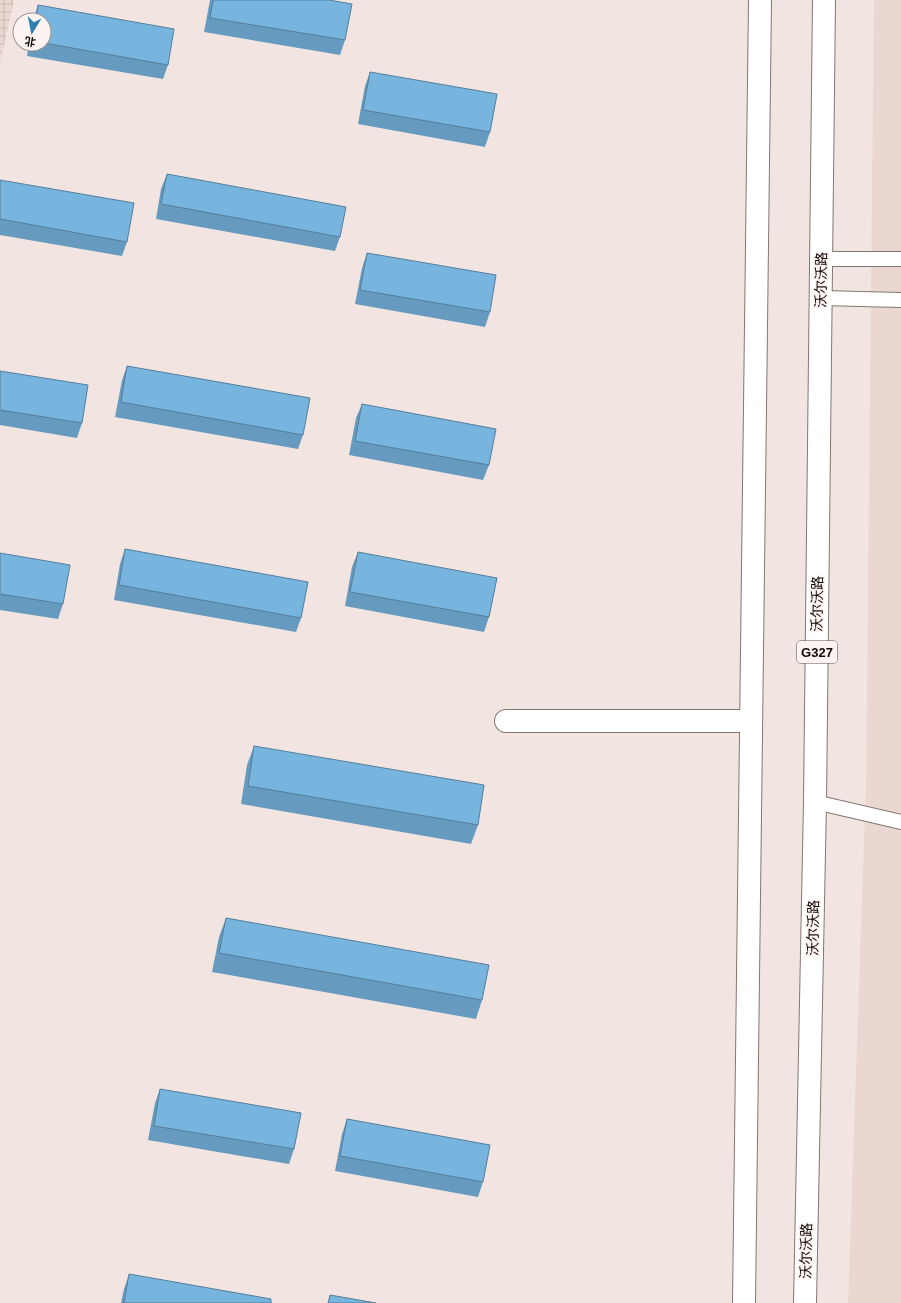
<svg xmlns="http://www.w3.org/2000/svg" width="901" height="1303" viewBox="0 0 901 1303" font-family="Arial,'Noto Sans SC',sans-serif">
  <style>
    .built { fill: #ebd7d1 }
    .industrial { fill: url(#industrial-grid) }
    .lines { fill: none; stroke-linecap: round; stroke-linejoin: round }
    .service-casing { stroke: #827773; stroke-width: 16 }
    .minor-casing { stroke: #827773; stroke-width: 24 }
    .trunk-casing { stroke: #827773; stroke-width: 24 }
    .service { stroke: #fff; stroke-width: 14 }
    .minor { stroke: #fff; stroke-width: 22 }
    .trunk { stroke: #fff; stroke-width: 22 }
    .wall { fill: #669bbf }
    .building { fill: #77b4de; stroke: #537e9b }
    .labels { text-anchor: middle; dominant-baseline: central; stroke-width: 3.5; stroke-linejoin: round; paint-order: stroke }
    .shield { fill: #fdf3f0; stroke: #56504e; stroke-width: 1 }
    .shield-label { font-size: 13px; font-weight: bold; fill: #0e0a09 }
    .street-label { font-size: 14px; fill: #0e0a09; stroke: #fdf3f0 }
  </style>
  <defs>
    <pattern id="industrial-grid" width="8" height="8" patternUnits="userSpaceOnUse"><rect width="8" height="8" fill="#ebd7d1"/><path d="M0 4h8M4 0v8" fill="none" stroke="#c8b7b2"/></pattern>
  </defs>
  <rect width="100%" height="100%" fill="#f2e5e1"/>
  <!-- built -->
  <polygon class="built" points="874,0 901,0 901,1303 848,1303 866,784"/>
  <!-- industrial -->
  <polygon class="industrial" points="0,0 14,0 0,62"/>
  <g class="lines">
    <defs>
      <g id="service">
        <polyline points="821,259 901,259"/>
        <polyline points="821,298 901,300"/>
        <polyline points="815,802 901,822"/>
      </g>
      <polyline id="minor" points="506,721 751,721"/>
      <g id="trunk">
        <polyline points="744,1303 760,0"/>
        <polyline points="805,1303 815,802 824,0"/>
      </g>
    </defs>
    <!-- service casing -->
    <use href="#service" class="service-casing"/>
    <!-- minor casing -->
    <use href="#minor" class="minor-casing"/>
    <!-- trunk casing -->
    <use href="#trunk" class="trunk-casing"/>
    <!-- service -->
    <use href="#service" class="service"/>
    <!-- minor -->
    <use href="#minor" class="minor"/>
    <!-- trunk -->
    <use href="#trunk" class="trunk"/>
  </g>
  <!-- wall -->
  <g class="wall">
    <polygon points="210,0 329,0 345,40 340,55 204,32"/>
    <polygon points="38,5 168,65 163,79 27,56 29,44 44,44 44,20 33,20"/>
    <polygon points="370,72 490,132 485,147 358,124 365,86"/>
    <polygon points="167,174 340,237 335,251 156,219 161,189"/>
    <polygon points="0,180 127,242 122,256 0,235"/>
    <polygon points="367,253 490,312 485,327 355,304 362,268"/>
    <polygon points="127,366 303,435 298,449 115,417 122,380"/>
    <polygon points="0,371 82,423 77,438 0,425"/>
    <polygon points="362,404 489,465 483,480 349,455 356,418"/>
    <polygon points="125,549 301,618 296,632 114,600 120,564"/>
    <polygon points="358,552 489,617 484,632 345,606 352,567"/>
    <polygon points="0,553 63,604 58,619 0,610"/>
    <polygon points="254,746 478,825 471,844 241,804 247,765"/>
    <polygon points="226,918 482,1000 476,1019 212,972 219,937"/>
    <polygon points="160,1089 294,1149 289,1164 148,1140 155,1103"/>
    <polygon points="347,1119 483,1182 478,1197 335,1171 342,1134"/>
    <polygon points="129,1274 271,1303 121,1303 124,1289"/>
  </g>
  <!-- building -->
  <g class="building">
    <polygon points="213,0 329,0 352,4 345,40 210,18"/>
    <polygon points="38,5 174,29 168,65 44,43 44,20 36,20"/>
    <polygon points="370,72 497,94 490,132 363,110"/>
    <polygon points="167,174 346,207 340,237 161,204"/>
    <polygon points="0,180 134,203 127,242 0,219"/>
    <polygon points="367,253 496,275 490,312 360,290"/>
    <polygon points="127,366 310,398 303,435 121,402"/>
    <polygon points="0,371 88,385 82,423 0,410"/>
    <polygon points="362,404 496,429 489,465 355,441"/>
    <polygon points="125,549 308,582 301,618 119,585"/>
    <polygon points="358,552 497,578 489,617 350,592"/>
    <polygon points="0,553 70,565 63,604 0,594"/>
    <polygon points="254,746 484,785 478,825 248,786"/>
    <polygon points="226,918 489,965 482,1000 219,953"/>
    <polygon points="160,1089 301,1113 294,1149 154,1126"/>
    <polygon points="347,1119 490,1145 483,1182 340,1156"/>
    <polygon points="129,1274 271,1299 271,1303 124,1303"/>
    <polygon points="330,1295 376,1303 328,1303"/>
  </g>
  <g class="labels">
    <!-- shield labels -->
    <rect class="shield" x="797" y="641" width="40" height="22" rx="3"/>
    <g class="shield-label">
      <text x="817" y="652">G327</text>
    </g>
    <!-- street labels -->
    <g class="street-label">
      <text transform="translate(821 280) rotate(-89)">沃尔沃路</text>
      <text transform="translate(817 604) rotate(-89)">沃尔沃路</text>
      <text transform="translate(813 928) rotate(-89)">沃尔沃路</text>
      <text transform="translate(806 1251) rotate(-89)">沃尔沃路</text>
    </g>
  </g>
  <!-- north arrow -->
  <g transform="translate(32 32) rotate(190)"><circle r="19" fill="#fdf3f0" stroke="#9d9694"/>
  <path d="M0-3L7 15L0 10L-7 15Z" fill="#2e80b1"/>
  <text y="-6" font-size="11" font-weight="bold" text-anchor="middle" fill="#0e0a09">北</text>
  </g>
</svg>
